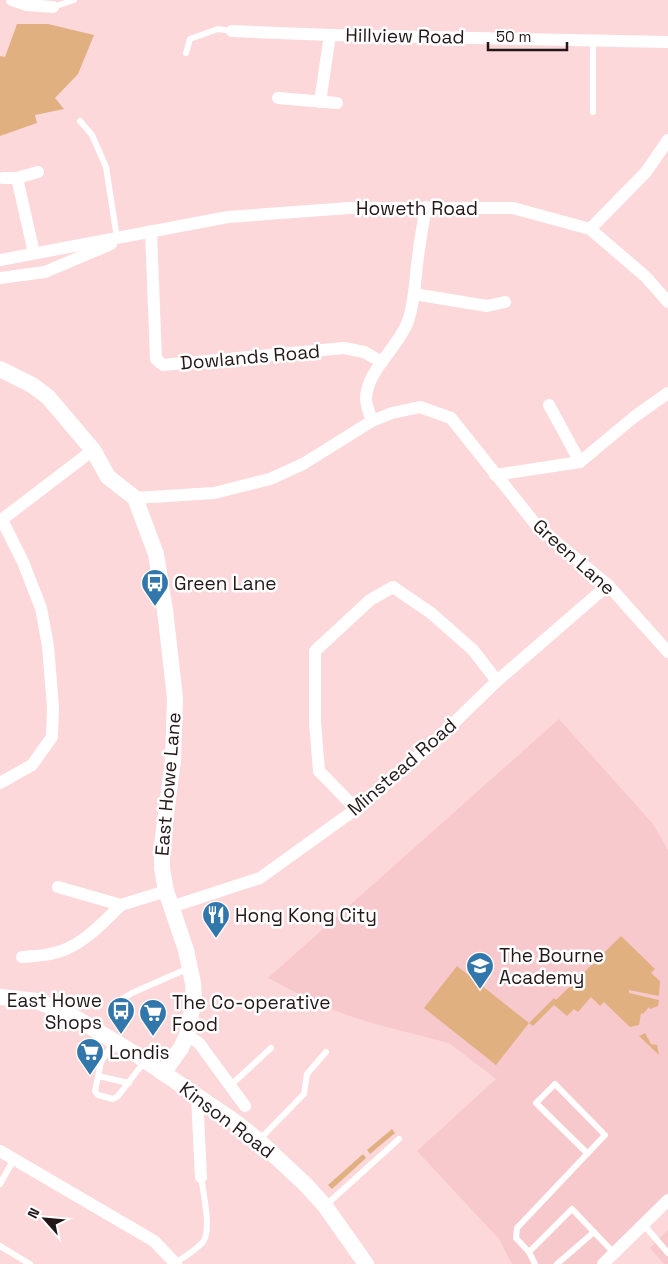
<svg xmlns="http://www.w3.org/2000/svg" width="668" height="1264" viewBox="0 0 668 1264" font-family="'Space Grotesk',sans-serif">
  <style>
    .built { fill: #f7c9cc }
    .green { fill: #e1b081 }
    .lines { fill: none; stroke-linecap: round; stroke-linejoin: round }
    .service { stroke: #fff; stroke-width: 6 }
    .minor { stroke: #fff; stroke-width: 12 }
    .tertiary { stroke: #fff; stroke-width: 16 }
    .labels { text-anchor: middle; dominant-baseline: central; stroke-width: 5; stroke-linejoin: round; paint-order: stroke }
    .street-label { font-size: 19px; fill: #241719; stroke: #fff }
    .poi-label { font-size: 19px; fill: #241719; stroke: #fff; text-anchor: start }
  </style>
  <rect width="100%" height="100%" fill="#fdd8da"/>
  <!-- built -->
  <g class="built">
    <polygon points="559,719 653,824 668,850 668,1200 602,1264 512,1264 499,1239 417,1151 496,1079 449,1043 375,1024 347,1015 316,1003 268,978"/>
    <polygon points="668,1230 668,1264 664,1264 650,1248"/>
  </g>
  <!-- green -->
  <g class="green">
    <polygon points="17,24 48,24 94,35 78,74 55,98 64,109 35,115 37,123 0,136 0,56 5,57"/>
    <polygon points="621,936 655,969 651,973 660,981 659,996 629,990 629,993 659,1000 658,1006 650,1009 649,1007 643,1014 641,1013 639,1025 630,1027 604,1002 600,1006 591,997 578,1012 574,1009 567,1016 554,1005 533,1026 529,1023 496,1065 424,1008 457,966 529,1023 554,998 556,1000"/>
    <polygon points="645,1033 651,1044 657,1045 659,1055 639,1036"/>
    <polygon points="392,1129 395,1133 370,1154 367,1150"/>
    <polygon points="363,1154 366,1158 332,1189 328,1185"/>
  </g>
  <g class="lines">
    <!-- service -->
    <g class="service">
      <polyline points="53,7 74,0"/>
      <polyline points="186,53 190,39 218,29 232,31"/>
      <polyline points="593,112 593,41"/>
      <polyline points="80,121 92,135 106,167 117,238"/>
      <polyline points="114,1012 122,999 132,993 189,968"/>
      <polyline points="114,1041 101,1062 95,1091 98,1095 113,1099 118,1096 145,1061"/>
      <polyline points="98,1076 129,1083"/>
      <polyline points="231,1085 271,1048"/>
      <polyline points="259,1140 304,1094 307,1074 326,1052"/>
      <polyline points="0,1184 14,1159"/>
      <polyline points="326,1205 399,1139"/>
      <polyline points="644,1225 668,1253"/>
      <polyline points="0,1246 30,1264"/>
      <polyline points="529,1252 516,1238 517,1228 605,1135 555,1084 536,1103 587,1153"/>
      <path d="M175 1263C184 1257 195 1251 203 1242 212 1230 203 1192 201 1177"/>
      <polyline points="535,1264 529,1252 572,1209 614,1253"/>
      <polyline points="557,1264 594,1232"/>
    </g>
    <!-- minor -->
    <g class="minor">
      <polyline points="12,0 27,5 53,7"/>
      <polyline points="232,31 330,35 668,42"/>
      <polyline points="278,98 337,103"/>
      <polyline points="320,102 330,35"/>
      <polyline points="3,178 17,178 34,253"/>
      <polyline points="17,178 38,172"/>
      <polyline points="590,229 646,172 668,140"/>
      <polyline points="151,231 156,359 163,365 344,348 364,352 382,362"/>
      <polyline points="0,260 228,217 349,208 513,208 590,229 646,277 668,302"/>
      <polyline points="0,278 45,272 111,244"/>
      <polyline points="414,294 487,306 505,302"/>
      <polyline points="549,405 580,462"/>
      <path d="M372 421C370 414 366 406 366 398 367 370 399 347 408 321 415 301 415 278 418 257 420 240 423 224 426 207"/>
      <polyline points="495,475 580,462 634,417 668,393"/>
      <polyline points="135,498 214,493 270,479 303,464 372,421 392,413 420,407 451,418 537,526 608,585 668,652"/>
      <polyline points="0,521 93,450"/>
      <polyline points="0,783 32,765 52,737 53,707 48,646 41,608 23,562 2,520"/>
      <polyline points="356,809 319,771 315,722 315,651 370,600 393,587 431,613 473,650 497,681"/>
      <polyline points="58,887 121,905 166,891"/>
      <polyline points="171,907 260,878 356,809 433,743 497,681 608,585"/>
      <path d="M22 957C31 956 41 956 50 954 79 949 101 925 121 905"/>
      <polyline points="187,1035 199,1043 245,1106"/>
      <polyline points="197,1096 201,1177"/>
      <polyline points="0,1151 154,1241 176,1264"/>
      <polyline points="603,1264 668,1200"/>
    </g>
    <!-- tertiary -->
    <g class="tertiary">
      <polyline points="0,369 32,385 48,397 93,450 108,477 135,498 156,554 165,610 175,698 173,760 162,845 162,868 166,891 186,950 193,983 194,999 187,1035 181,1048 163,1073"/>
      <polyline points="0,997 37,1001 71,1015 140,1057 234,1121 258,1140 306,1185 325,1206 366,1264"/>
    </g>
  </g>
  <!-- icons -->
  <defs>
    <symbol id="bus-pin" viewBox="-11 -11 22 30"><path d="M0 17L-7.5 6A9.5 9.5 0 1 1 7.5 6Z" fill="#3277ac" stroke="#fff"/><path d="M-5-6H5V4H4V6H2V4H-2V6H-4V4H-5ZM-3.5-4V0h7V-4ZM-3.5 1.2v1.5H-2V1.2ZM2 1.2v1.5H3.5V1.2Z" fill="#fff"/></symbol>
    <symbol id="restaurant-pin" viewBox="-11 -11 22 30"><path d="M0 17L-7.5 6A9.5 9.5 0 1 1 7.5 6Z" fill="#3277ac" stroke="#fff"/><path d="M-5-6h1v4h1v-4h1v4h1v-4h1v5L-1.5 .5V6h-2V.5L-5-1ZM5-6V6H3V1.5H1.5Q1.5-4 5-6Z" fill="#fff"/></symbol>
    <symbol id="school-pin" viewBox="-11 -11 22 30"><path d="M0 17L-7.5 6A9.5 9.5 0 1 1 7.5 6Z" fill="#3277ac" stroke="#fff"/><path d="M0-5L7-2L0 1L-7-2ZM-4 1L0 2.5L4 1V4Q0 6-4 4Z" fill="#fff"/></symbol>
    <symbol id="supermarket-pin" viewBox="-11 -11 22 30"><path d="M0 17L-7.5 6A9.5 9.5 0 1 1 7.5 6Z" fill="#3277ac" stroke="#fff"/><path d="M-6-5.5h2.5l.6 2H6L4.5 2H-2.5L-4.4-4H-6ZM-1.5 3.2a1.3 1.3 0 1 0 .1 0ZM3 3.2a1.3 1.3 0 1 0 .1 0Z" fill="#fff"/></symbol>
  </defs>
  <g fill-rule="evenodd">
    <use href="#bus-pin" x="139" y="567" width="32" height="43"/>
    <use href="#restaurant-pin" x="200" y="899" width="32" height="43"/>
    <use href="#school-pin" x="464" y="950" width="32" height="43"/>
    <use href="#bus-pin" x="105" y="995" width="32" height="43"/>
    <use href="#supermarket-pin" x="137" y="997" width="32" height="43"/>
    <use href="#supermarket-pin" x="74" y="1036" width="32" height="43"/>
  </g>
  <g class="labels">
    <!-- street labels -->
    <g class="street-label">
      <text transform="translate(405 36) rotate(1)">Hillview Road</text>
      <text x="417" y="208">Howeth Road</text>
      <text transform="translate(250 357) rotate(-5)">Dowlands Road</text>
      <text transform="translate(574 557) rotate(42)">Green Lane</text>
      <text transform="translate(402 767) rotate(-41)">Minstead Road</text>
      <text transform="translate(168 784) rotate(-85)">East Howe Lane</text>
      <text transform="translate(227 1120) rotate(37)">Kinson Road</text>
    </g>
    <!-- poi labels -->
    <g class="poi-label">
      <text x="174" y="583">Green Lane</text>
      <text x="235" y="915">Hong Kong City</text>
      <text x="499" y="955">The Bourne<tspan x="499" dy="22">Academy</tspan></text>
      <text x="102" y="1000" text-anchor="end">East Howe<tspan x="102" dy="22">Shops</tspan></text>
      <text x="172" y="1002">The Co-operative<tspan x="172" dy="22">Food</tspan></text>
      <text x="109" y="1052">Londis</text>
    </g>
  </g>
  <!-- north arrow -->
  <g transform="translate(45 1219) rotate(297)" stroke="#ffffff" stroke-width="4" paint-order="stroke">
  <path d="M0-4L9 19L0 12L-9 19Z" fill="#241719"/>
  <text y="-8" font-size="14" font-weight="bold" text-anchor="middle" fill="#241719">N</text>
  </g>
  <!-- scale -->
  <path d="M488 42v8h79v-8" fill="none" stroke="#241719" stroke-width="2.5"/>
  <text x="496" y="42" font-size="15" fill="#241719" stroke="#ffffff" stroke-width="4" paint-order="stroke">50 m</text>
</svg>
